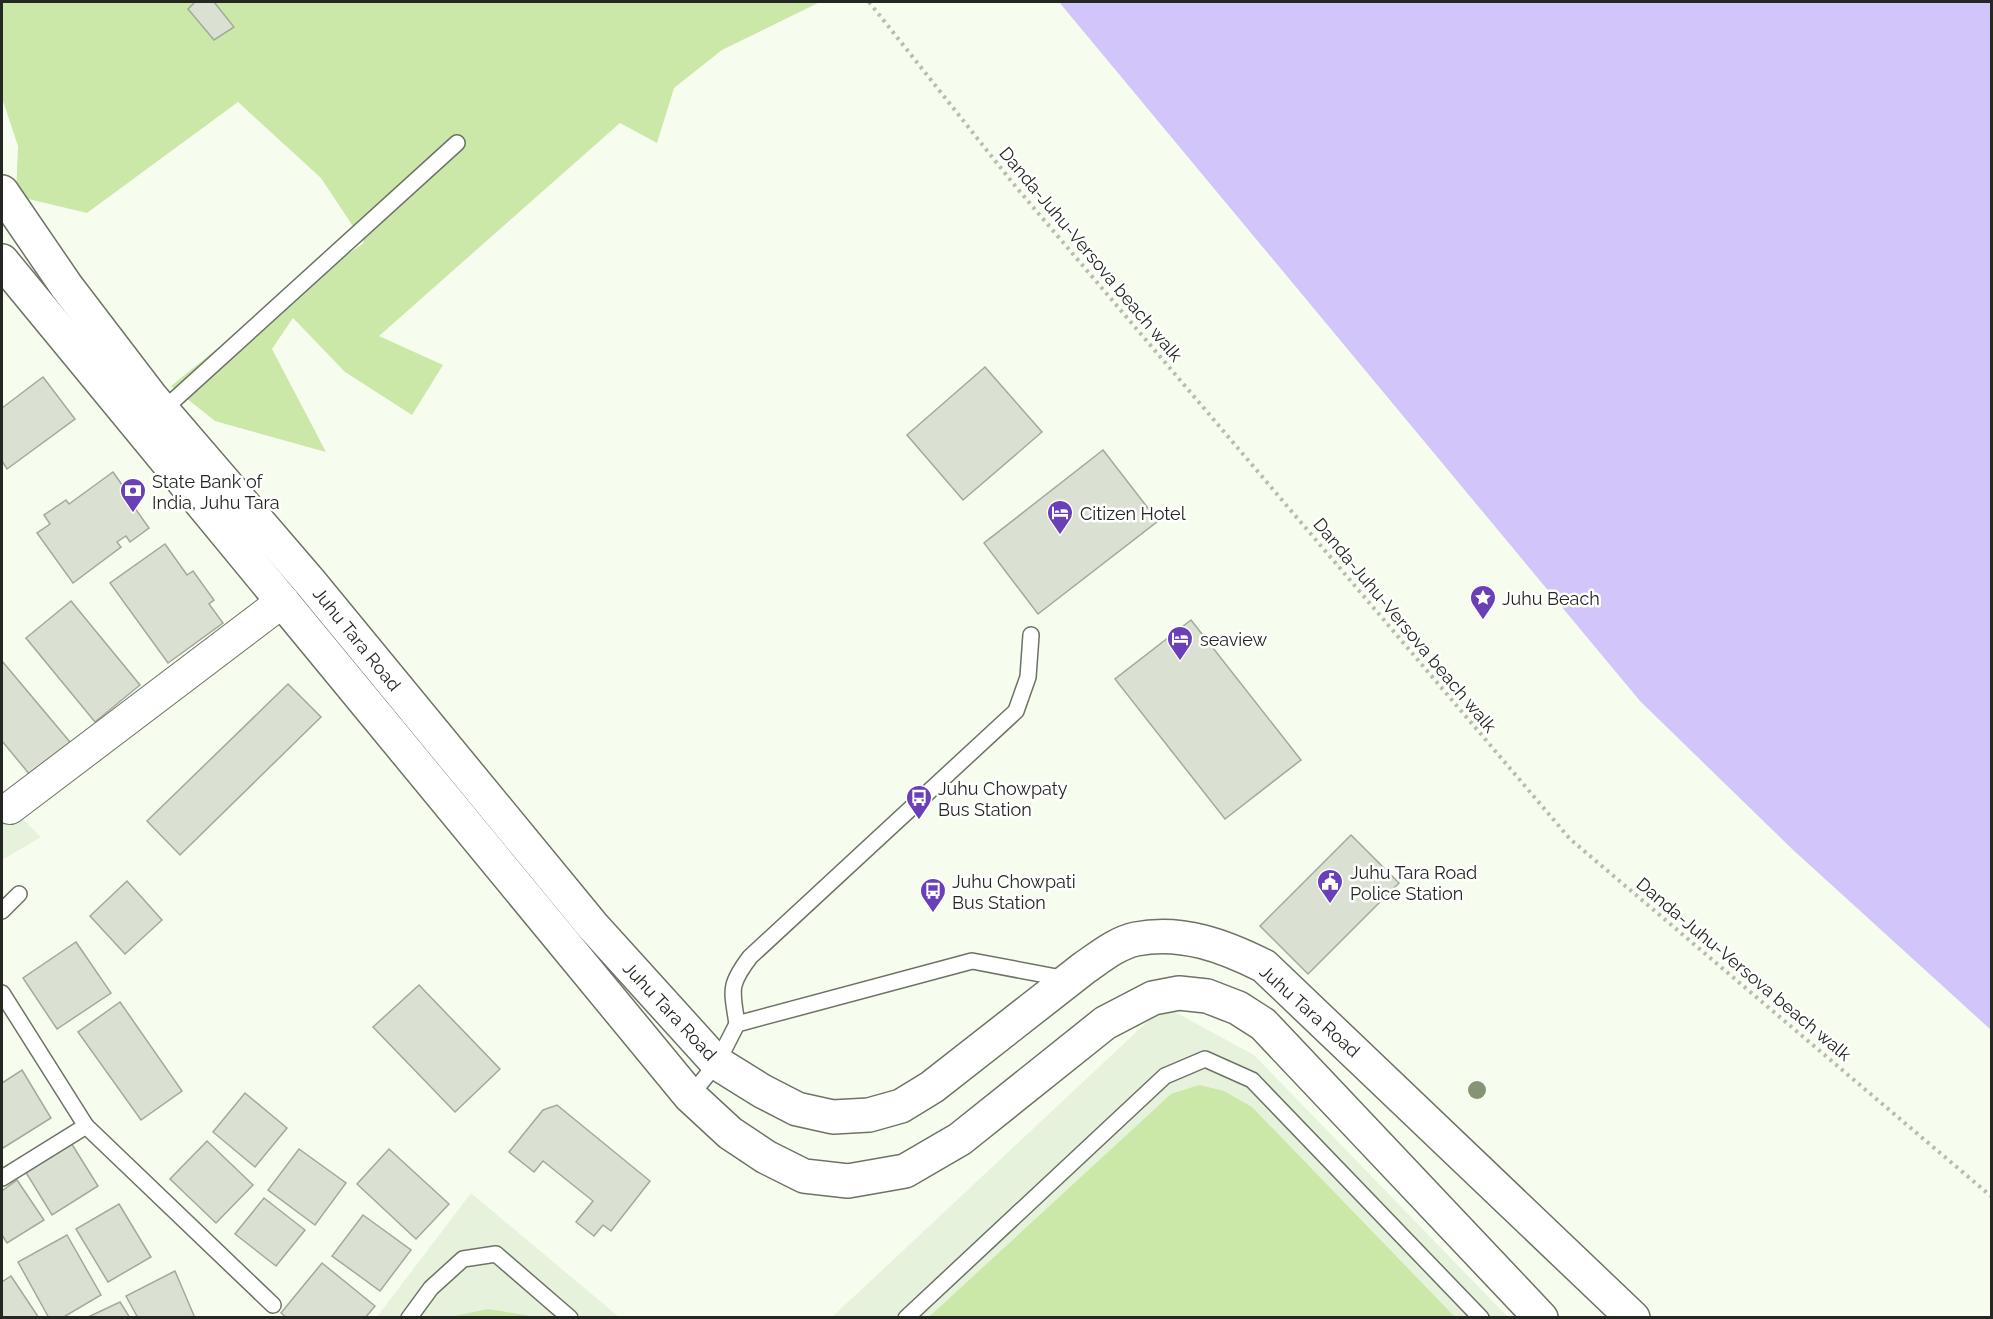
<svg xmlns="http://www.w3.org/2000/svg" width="1993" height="1319" viewBox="0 0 1993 1319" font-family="Raleway,sans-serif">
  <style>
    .built { fill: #e7f2dc }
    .green { fill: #cbe8a9 }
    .water { fill: #d1c5fa }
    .building { fill: #dae1d2; stroke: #a3aa9c; stroke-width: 1.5 }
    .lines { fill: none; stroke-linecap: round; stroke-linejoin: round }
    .service-casing { stroke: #6d7366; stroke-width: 18 }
    .minor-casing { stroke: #6d7366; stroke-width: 34 }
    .secondary-casing { stroke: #6d7366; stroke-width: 36 }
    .path { stroke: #b7bdb1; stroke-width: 4; stroke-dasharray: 3 4.5; stroke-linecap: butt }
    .service { stroke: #fff; stroke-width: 15 }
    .minor { stroke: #fff; stroke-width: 32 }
    .secondary { stroke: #fff; stroke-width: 33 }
    .tree { fill: #879474 }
    .labels { text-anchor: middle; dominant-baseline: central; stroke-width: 5; stroke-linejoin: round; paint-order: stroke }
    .street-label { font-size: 18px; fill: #252722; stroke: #fff }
    .poi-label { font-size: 18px; fill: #252722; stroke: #fff; text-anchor: start }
  </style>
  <rect width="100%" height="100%" fill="#f6fdee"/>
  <!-- built -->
  <g class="built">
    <polygon points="2,798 41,837 2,860"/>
    <polygon points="1164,1006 1254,1055 1508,1317 831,1318"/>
    <polygon points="471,1193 619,1317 376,1318"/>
  </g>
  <!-- green -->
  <g class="green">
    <polygon points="2,2 820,2 722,50 674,88 657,143 620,123 379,336 443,365 412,415 345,372 293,318 272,349 326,452 215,421 171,386 260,314 364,243 321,178 238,102 87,213 16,196 18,146 2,98"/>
    <polygon points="1199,1085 1224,1091 1252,1107 1455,1317 929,1317 1171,1094"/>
    <polygon points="488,1309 531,1316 534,1317 450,1317"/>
  </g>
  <!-- water -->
  <polygon class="water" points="1059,2 1991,2 1991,1030 1791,848 1640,701"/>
  <!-- building -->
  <g class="building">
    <polygon points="195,2 214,2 234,27 214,40 188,9"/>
    <polygon points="985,367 1042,432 963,500 907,435"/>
    <polygon points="43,377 75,419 7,469 2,461 2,408"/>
    <polygon points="1103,450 1158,521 1038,614 984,543"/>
    <polygon points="113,472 132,499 130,501 149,528 130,542 126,536 117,542 121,547 73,583 37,533 50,524 44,515 66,500 69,504"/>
    <polygon points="165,544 187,575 193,571 214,600 209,604 223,623 168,663 110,583"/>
    <polygon points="71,601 140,685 95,722 26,638"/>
    <polygon points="1191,620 1301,760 1225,819 1115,679"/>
    <polygon points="2,661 75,748 35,781 2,741"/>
    <polygon points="288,684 321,717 180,855 147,821"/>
    <polygon points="1351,835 1399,883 1308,974 1260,926"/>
    <polygon points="127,881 162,920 125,954 90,916"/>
    <polygon points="76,942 111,993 57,1029 23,978"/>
    <polygon points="419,985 500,1069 455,1112 373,1027"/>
    <polygon points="120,1002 182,1091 141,1120 78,1032"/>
    <polygon points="22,1070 51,1118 3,1148 2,1145 2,1083"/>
    <polygon points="245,1093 287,1128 255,1167 213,1132"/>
    <polygon points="557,1105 650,1181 611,1231 603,1225 594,1236 576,1222 593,1201 543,1161 534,1172 509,1152 543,1110"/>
    <polygon points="68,1138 98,1186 52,1215 22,1166"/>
    <polygon points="207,1141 253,1185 216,1223 170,1179"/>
    <polygon points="299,1149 346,1183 315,1225 268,1190"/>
    <polygon points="389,1149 449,1204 416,1239 357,1184"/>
    <polygon points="17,1180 44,1220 7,1243 2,1235 2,1191"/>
    <polygon points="264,1198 305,1230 276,1266 235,1234"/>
    <polygon points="119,1204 151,1257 108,1282 76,1229"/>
    <polygon points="363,1215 411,1250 380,1291 332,1256"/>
    <polygon points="67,1235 101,1295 62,1318 49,1318 18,1262"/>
    <polygon points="322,1263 375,1306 365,1318 287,1318 281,1313"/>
    <polygon points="175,1271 195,1318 138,1318 126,1296"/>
    <polygon points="11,1276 39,1318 2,1318 2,1282"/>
    <polygon points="120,1302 130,1318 86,1318"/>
  </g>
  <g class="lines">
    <defs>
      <g id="service">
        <polyline points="163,410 457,143"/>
        <polyline points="2,911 19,894"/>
        <polyline points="2,993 86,1126"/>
        <path d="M737 1024C732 990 728 986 750 957L1016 711 1028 677 1031 635"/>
        <polyline points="690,1096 717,1063 737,1024 972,961 1067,979"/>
        <polyline points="2,1178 86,1126 273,1305"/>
        <polyline points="409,1318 431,1288 463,1259 496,1254 570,1318"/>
        <polyline points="906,1318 1165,1076 1205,1059 1252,1080 1481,1318"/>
      </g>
      <polyline id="minor" points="10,808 283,601"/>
      <g id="secondary">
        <path d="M2 192 67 287 151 397 310 582 592 925 717 1063 762 1091 797 1109 833 1117 869 1115 901 1106 932 1087 1084 968C1100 957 1117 943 1136 939 1182 930 1224 946 1264 966L1633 1318"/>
        <polyline points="2,261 690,1096 730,1133 766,1157 804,1176 848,1181 905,1171 960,1139 1105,1023 1153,998 1179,993 1207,996 1238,1008 1263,1024 1541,1318"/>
      </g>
    </defs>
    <!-- service casing -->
    <use href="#service" class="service-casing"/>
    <!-- minor casing -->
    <use href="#minor" class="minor-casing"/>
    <!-- secondary casing -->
    <use href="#secondary" class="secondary-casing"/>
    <!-- path -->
    <polyline class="path" points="869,2 1016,187 1570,839 1992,1197"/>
    <!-- service -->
    <use href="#service" class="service"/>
    <!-- minor -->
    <use href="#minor" class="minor"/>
    <!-- secondary -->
    <use href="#secondary" class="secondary"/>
  </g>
  <!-- trees -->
  <circle class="tree" cx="1477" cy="1090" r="9"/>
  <!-- icons -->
  <defs>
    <symbol id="bank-pin" viewBox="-11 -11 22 30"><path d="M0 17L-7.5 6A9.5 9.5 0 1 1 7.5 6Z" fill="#6a40b8" stroke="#fff"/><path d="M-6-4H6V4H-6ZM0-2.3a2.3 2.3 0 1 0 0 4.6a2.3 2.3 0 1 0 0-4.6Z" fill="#fff"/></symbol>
    <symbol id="hotel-pin" viewBox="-11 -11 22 30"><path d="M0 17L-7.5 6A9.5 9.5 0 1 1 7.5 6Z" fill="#6a40b8" stroke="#fff"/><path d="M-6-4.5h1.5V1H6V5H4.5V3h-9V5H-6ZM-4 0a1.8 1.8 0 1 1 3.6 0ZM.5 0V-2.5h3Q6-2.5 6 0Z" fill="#fff"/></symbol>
    <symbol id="sight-pin" viewBox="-11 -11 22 30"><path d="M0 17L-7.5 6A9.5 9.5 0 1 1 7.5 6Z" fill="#6a40b8" stroke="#fff"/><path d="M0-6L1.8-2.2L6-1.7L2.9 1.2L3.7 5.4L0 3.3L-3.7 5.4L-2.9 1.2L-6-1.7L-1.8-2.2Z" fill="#fff"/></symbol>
    <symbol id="bus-pin" viewBox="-11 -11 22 30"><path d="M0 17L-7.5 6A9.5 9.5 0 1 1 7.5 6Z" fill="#6a40b8" stroke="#fff"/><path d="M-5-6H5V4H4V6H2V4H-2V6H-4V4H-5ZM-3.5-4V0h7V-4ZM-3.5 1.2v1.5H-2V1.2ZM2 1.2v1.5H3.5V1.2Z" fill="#fff"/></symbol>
    <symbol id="civic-pin" viewBox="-11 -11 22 30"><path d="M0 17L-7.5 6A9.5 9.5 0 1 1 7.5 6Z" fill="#6a40b8" stroke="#fff"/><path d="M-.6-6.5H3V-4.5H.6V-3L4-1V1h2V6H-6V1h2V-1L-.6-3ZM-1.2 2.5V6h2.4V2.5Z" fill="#fff"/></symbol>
  </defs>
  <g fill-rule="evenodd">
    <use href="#bank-pin" x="118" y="476" width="30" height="40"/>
    <use href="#hotel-pin" x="1045" y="498" width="30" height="40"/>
    <use href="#sight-pin" x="1468" y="583" width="30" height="40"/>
    <use href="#hotel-pin" x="1165" y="624" width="30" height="40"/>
    <use href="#bus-pin" x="904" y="783" width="30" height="40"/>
    <use href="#civic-pin" x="1315" y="867" width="30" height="40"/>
    <use href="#bus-pin" x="918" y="876" width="30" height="40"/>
  </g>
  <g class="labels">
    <!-- street labels -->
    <g class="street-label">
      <text transform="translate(1091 254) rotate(50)">Danda-Juhu-Versova beach walk</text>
      <text transform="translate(1405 625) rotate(50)">Danda-Juhu-Versova beach walk</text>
      <text transform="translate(357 639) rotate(51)">Juhu Tara Road</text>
      <text transform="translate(1744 969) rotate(40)">Danda-Juhu-Versova beach walk</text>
      <text transform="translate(670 1011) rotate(47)">Juhu Tara Road</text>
      <text transform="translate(1310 1011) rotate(42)">Juhu Tara Road</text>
    </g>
    <!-- poi labels -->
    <g class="poi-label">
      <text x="152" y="481">State Bank of<tspan x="152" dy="21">India, Juhu Tara</tspan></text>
      <text x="1080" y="513">Citizen Hotel</text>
      <text x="1502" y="598">Juhu Beach</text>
      <text x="1200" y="639">seaview</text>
      <text x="938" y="788">Juhu Chowpaty<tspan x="938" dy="21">Bus Station</tspan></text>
      <text x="1350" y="872">Juhu Tara Road<tspan x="1350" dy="21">Police Station</tspan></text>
      <text x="952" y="881">Juhu Chowpati<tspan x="952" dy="21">Bus Station</tspan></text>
    </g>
  </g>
  <!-- border -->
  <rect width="1993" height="1319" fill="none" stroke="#252722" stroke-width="6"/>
</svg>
